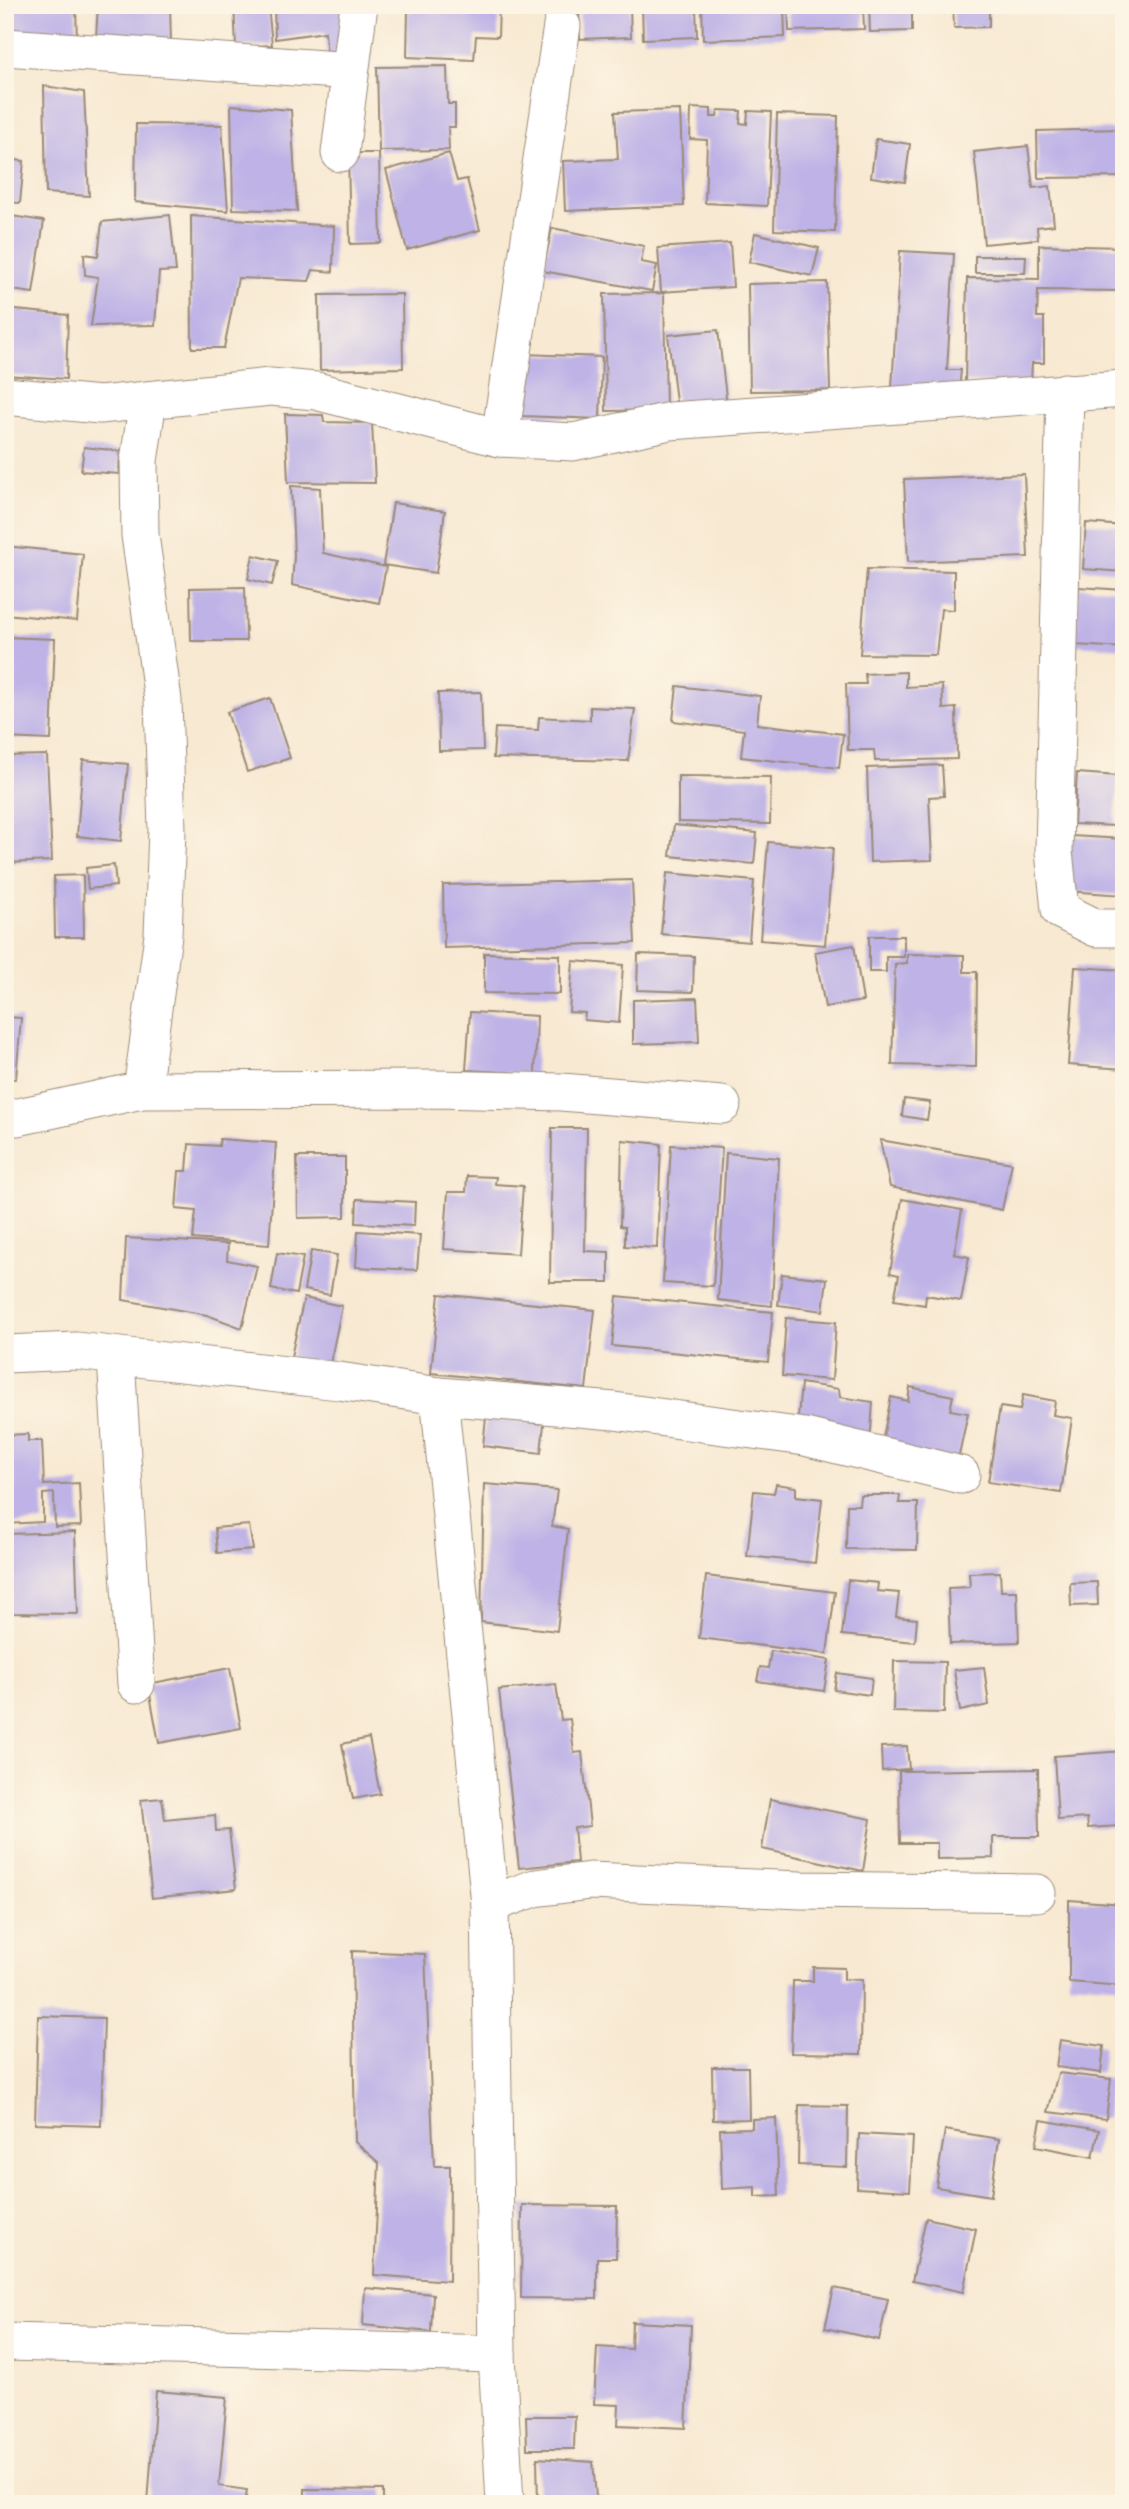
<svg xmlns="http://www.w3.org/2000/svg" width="1129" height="2509" viewBox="0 0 1129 2509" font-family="'Libre Caslon Text',serif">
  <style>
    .building { fill: #beb2e6 }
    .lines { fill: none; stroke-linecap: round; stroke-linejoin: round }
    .street-casing { stroke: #9a8a78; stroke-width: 39 }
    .street { stroke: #fff; stroke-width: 37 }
  </style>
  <rect width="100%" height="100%" fill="#fcf5e5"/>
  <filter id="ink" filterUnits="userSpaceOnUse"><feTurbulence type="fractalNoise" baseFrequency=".0143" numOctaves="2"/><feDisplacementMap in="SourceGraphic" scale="14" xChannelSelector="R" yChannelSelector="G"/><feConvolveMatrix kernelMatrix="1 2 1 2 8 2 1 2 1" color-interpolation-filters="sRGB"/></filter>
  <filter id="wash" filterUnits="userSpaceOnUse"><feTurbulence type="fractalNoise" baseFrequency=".00686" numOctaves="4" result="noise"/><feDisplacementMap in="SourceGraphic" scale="28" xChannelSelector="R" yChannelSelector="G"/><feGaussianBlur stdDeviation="1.57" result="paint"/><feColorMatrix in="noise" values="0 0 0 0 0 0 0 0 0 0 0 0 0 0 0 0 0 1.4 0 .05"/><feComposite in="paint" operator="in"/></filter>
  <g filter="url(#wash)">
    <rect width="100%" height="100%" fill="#f8e9d2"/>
    <g id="blocks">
      <!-- building -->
      <g class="building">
        <polygon points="5,5 76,5 77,43 5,39"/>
        <polygon points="98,5 170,5 171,43 96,37"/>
        <polygon points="234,5 268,5 272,45 236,47"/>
        <polygon points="274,5 350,5 347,57 327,59 325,32 275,39"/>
        <polygon points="417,5 499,5 498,37 476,36 474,60 407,57 408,11 416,11"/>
        <polygon points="579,5 630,5 631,37 580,39"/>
        <polygon points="642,5 696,5 697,37 643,39"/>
        <polygon points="702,5 784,5 785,37 703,40"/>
        <polygon points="788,5 863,5 864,29 789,31"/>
        <polygon points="869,5 912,5 912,31 870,32"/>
        <polygon points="953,5 989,5 989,27 954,28"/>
        <polygon points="447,66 448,104 455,104 455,127 448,127 449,150 379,151 377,67"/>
        <polygon points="44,86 84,92 89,196 46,193"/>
        <polygon points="231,105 291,110 297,211 233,209"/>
        <polygon points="691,108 711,109 711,117 717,117 718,110 741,111 740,123 747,124 748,111 771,112 767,206 705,203 707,140 690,139"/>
        <polygon points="680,110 684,206 565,211 563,161 618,159 615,112"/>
        <polygon points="777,114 838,116 835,232 774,230"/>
        <polygon points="136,124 222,125 228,211 135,202"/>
        <polygon points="1121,129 1122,177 1038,178 1037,131"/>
        <polygon points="876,139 910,144 905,182 871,177"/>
        <polygon points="1028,146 1033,188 1050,186 1054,225 1037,227 1038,239 984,244 974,152"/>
        <polygon points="348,153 379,153 381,243 350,244"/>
        <polygon points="449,153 457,181 467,179 480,230 407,250 386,170"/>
        <polygon points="5,159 24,161 20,203 5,202"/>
        <polygon points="5,215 44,221 33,293 5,289"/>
        <polygon points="170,215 176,271 159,272 155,325 91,326 98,277 85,275 84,254 98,256 102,222"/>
        <polygon points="191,216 334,226 333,272 313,270 309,281 238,278 224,348 192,348"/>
        <polygon points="552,228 644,246 641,262 657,265 652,291 543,271"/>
        <polygon points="755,233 819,248 812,276 749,262"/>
        <polygon points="730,243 733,287 661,292 658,248"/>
        <polygon points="1039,245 1124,247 1124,291 1038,290 1037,317 1044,317 1044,363 1032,363 1031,384 965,382 967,278 1039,279"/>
        <polygon points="900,251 954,254 947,370 961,370 959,392 892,388"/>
        <polygon points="975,256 1026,256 1025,273 975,273"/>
        <polygon points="827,282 830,390 750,391 748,284"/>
        <polygon points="664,293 666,410 606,411 604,294"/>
        <polygon points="402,294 403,368 320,370 319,295"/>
        <polygon points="5,309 68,315 66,379 5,375"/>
        <polygon points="718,330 727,405 677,410 668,335"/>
        <polygon points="524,354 602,357 600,419 522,416"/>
        <polygon points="285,414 323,415 324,422 372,423 375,483 288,482"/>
        <polygon points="84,447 120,451 119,474 81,471"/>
        <polygon points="1024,474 1028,557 908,562 904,479"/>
        <polygon points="291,486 320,488 323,553 386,567 379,603 292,585 294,556"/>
        <polygon points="393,503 445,511 436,573 383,565"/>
        <polygon points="1086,523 1124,526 1124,572 1083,569"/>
        <polygon points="5,546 83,554 77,621 5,614"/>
        <polygon points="253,555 278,561 272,585 248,579"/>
        <polygon points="867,569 954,571 954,610 941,609 936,655 860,654"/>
        <polygon points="245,587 246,641 191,641 190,588"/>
        <polygon points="1079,587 1124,590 1124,648 1075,645"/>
        <polygon points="5,637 55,639 51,740 5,738"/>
        <polygon points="906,672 906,687 942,685 943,709 956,708 957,759 875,761 874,750 848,750 846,684 866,684 865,674"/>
        <polygon points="677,686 760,696 757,724 843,734 839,768 741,757 744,730 673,721"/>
        <polygon points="481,692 483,750 439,751 438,693"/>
        <polygon points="270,698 290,758 247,772 227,712"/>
        <polygon points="590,707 635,709 628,761 493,758 495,728 538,730 539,717 590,720"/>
        <polygon points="47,755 52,861 5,863 5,756"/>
        <polygon points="83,760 128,764 121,841 77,836"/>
        <polygon points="942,765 944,796 929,797 932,860 870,862 867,768"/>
        <polygon points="1077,773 1118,776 1115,826 1074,824"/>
        <polygon points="678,776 771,777 770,824 678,822"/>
        <polygon points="674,825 757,833 754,864 670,856"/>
        <polygon points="1071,836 1124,839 1124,895 1067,891"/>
        <polygon points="768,842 833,848 825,945 760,940"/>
        <polygon points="114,865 116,886 88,889 86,868"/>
        <polygon points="667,873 754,881 749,942 661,934"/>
        <polygon points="83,875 84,937 55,937 54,876"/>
        <polygon points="632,880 635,943 444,948 443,885"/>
        <polygon points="869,936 904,936 904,957 886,957 886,972 869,972"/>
        <polygon points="854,945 863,1001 825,1007 815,952"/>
        <polygon points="484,953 560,955 560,994 484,993"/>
        <polygon points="638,954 694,956 693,992 637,990"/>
        <polygon points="907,954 964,955 964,972 977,972 976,1067 892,1065 895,964 907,963"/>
        <polygon points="573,961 623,965 619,1023 584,1020 585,1013 569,1012"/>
        <polygon points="1075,967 1124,970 1124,1069 1068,1065"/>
        <polygon points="697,998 699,1042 633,1044 633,1000"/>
        <polygon points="470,1012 537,1016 535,1074 466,1070"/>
        <polygon points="5,1017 21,1018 16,1079 5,1078"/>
        <polygon points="904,1099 930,1102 927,1120 902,1116"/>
        <polygon points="552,1128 587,1128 585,1251 609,1252 609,1282 550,1282"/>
        <polygon points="220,1139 276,1143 269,1245 193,1239 196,1211 176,1209 179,1171 187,1171 189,1144 219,1146"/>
        <polygon points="622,1140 661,1144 657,1248 625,1246 625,1227 620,1226"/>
        <polygon points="880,1140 1012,1163 1002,1210 890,1187"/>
        <polygon points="671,1145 722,1148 713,1286 663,1283"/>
        <polygon points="726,1153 779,1158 772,1306 718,1300"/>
        <polygon points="297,1157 345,1157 345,1217 298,1218"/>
        <polygon points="467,1176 496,1177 495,1184 523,1186 518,1254 444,1249 448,1192 466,1192"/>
        <polygon points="357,1199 415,1202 414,1226 356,1223"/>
        <polygon points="902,1199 962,1210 954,1254 969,1257 961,1301 926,1295 925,1305 894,1300 899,1275 890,1273"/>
        <polygon points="358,1231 420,1235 417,1270 356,1267"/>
        <polygon points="126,1238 228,1244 227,1260 257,1266 242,1328 207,1315 123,1300"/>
        <polygon points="311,1251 337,1255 330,1295 304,1290"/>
        <polygon points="277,1253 303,1257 296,1294 271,1289"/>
        <polygon points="782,1274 827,1279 823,1311 778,1305"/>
        <polygon points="439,1294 595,1310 586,1389 431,1373"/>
        <polygon points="617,1296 773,1312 768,1362 612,1346"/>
        <polygon points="304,1298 342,1306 329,1369 290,1361"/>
        <polygon points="786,1318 836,1322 832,1380 782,1376"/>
        <polygon points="801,1383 839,1389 840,1397 873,1402 870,1445 797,1429"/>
        <polygon points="910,1387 953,1396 950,1410 968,1413 957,1464 881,1448 891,1397 908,1401"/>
        <polygon points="1023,1395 1055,1401 1053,1415 1072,1418 1061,1493 988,1482 1000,1407 1020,1410"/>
        <polygon points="486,1417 544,1424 541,1453 483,1446"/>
        <polygon points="28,1434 28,1441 42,1441 44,1485 79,1483 81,1526 55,1527 54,1493 43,1494 43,1522 5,1524 5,1435"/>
        <polygon points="484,1484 557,1490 552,1526 568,1529 557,1631 481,1622"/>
        <polygon points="776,1484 796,1487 796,1496 822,1499 815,1563 747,1556 754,1491 774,1493"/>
        <polygon points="860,1495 900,1495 899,1503 918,1503 917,1550 846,1549 847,1505 859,1505"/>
        <polygon points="249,1525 253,1550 217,1553 215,1528"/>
        <polygon points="75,1532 78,1614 5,1613 5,1534"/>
        <polygon points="1000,1572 1001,1591 1017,1591 1019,1642 950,1644 948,1588 970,1587 969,1573"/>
        <polygon points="706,1576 835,1592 827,1654 699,1638"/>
        <polygon points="848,1580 878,1583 877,1591 899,1593 896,1617 917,1619 915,1642 842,1635"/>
        <polygon points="1097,1582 1098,1605 1071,1606 1070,1583"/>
        <polygon points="771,1651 829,1660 824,1691 757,1681 760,1667 768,1668"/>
        <polygon points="894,1661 945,1662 944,1713 893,1712"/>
        <polygon points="984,1667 989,1705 960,1711 954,1670"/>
        <polygon points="230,1668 241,1728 159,1743 148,1684"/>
        <polygon points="837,1673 872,1678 870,1695 834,1690"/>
        <polygon points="556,1684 561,1720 570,1719 574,1753 582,1752 590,1826 574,1828 577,1862 519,1868 499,1690"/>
        <polygon points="369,1738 380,1794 353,1799 342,1744"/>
        <polygon points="907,1746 909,1769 882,1771 881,1747"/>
        <polygon points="1124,1751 1124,1850 1120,1850 1119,1826 1088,1828 1087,1818 1058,1820 1054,1756"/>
        <polygon points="1038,1769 1039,1837 993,1837 993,1858 937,1859 937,1843 900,1843 899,1771"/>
        <polygon points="162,1798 165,1820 215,1815 216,1831 229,1830 236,1889 152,1898 141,1800"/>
        <polygon points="770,1799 871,1819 863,1871 762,1849"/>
        <polygon points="1069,1900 1124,1904 1124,1986 1069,1982"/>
        <polygon points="352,1951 425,1954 434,2166 450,2166 449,2281 374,2275 379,2163 355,2142"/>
        <polygon points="813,1967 844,1968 844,1979 862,1980 861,2054 791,2053 793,1981 813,1981"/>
        <polygon points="38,2016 104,2018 101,2126 35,2124"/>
        <polygon points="1060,2040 1104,2046 1101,2073 1056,2067"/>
        <polygon points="712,2067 748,2067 749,2119 713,2120"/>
        <polygon points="1058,2073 1111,2079 1106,2119 1048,2112"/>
        <polygon points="799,2105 848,2106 847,2167 798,2165"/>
        <polygon points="776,2118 779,2196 755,2197 755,2187 722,2189 720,2129 752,2128 752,2119"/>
        <polygon points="1041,2120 1099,2130 1093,2157 1036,2146"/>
        <polygon points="945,2130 999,2139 991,2196 936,2187"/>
        <polygon points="859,2134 913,2137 910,2191 857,2188"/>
        <polygon points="522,2205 617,2206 616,2258 597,2258 597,2299 521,2298"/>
        <polygon points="926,2218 976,2229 963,2292 912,2281"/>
        <polygon points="365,2288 433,2294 431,2332 363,2325"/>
        <polygon points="834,2288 888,2299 879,2340 825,2328"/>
        <polygon points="632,2322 691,2325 686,2428 618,2425 619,2405 594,2404 597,2347 631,2349"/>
        <polygon points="156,2391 227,2397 219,2486 247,2490 245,2504 148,2504"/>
        <polygon points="526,2416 575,2416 574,2449 527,2449"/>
        <polygon points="537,2458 593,2462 596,2497 611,2499 611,2504 538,2504"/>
        <polygon points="305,2489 383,2490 383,2504 305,2504"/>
      </g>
    </g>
  </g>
  <g filter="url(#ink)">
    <use href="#blocks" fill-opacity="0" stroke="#9a8a78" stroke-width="2"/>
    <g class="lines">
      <defs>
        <g id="street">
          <polyline points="5,47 338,70"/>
          <polyline points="340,153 359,5"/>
          <polyline points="1065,392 1054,851 1060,910 1096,928 1124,928"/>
          <polyline points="5,396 100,405 270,387 316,391 500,438 573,442 670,421 1124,389"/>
          <polyline points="500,438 562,26"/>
          <polyline points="142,1090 437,1089 561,1092 722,1105"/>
          <polyline points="5,1117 18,1117 142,1090 163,935 167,830 163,700 140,535 139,461 148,400"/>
          <polyline points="5,1354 76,1351 339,1381 439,1396 490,1904 497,2354 505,2504"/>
          <polyline points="116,1358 136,1684"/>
          <polyline points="439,1396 614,1411 805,1437 961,1475"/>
          <polyline points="490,1904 535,1888 590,1881 801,1890 1037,1893"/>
          <polyline points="5,2342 497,2354"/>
        </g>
      </defs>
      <!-- street casing -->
      <use href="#street" class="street-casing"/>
      <!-- street -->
      <use href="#street" class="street"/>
    </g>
  </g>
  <!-- margin -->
  <rect width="1129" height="2509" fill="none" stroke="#fcf5e5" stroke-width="28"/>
</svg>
